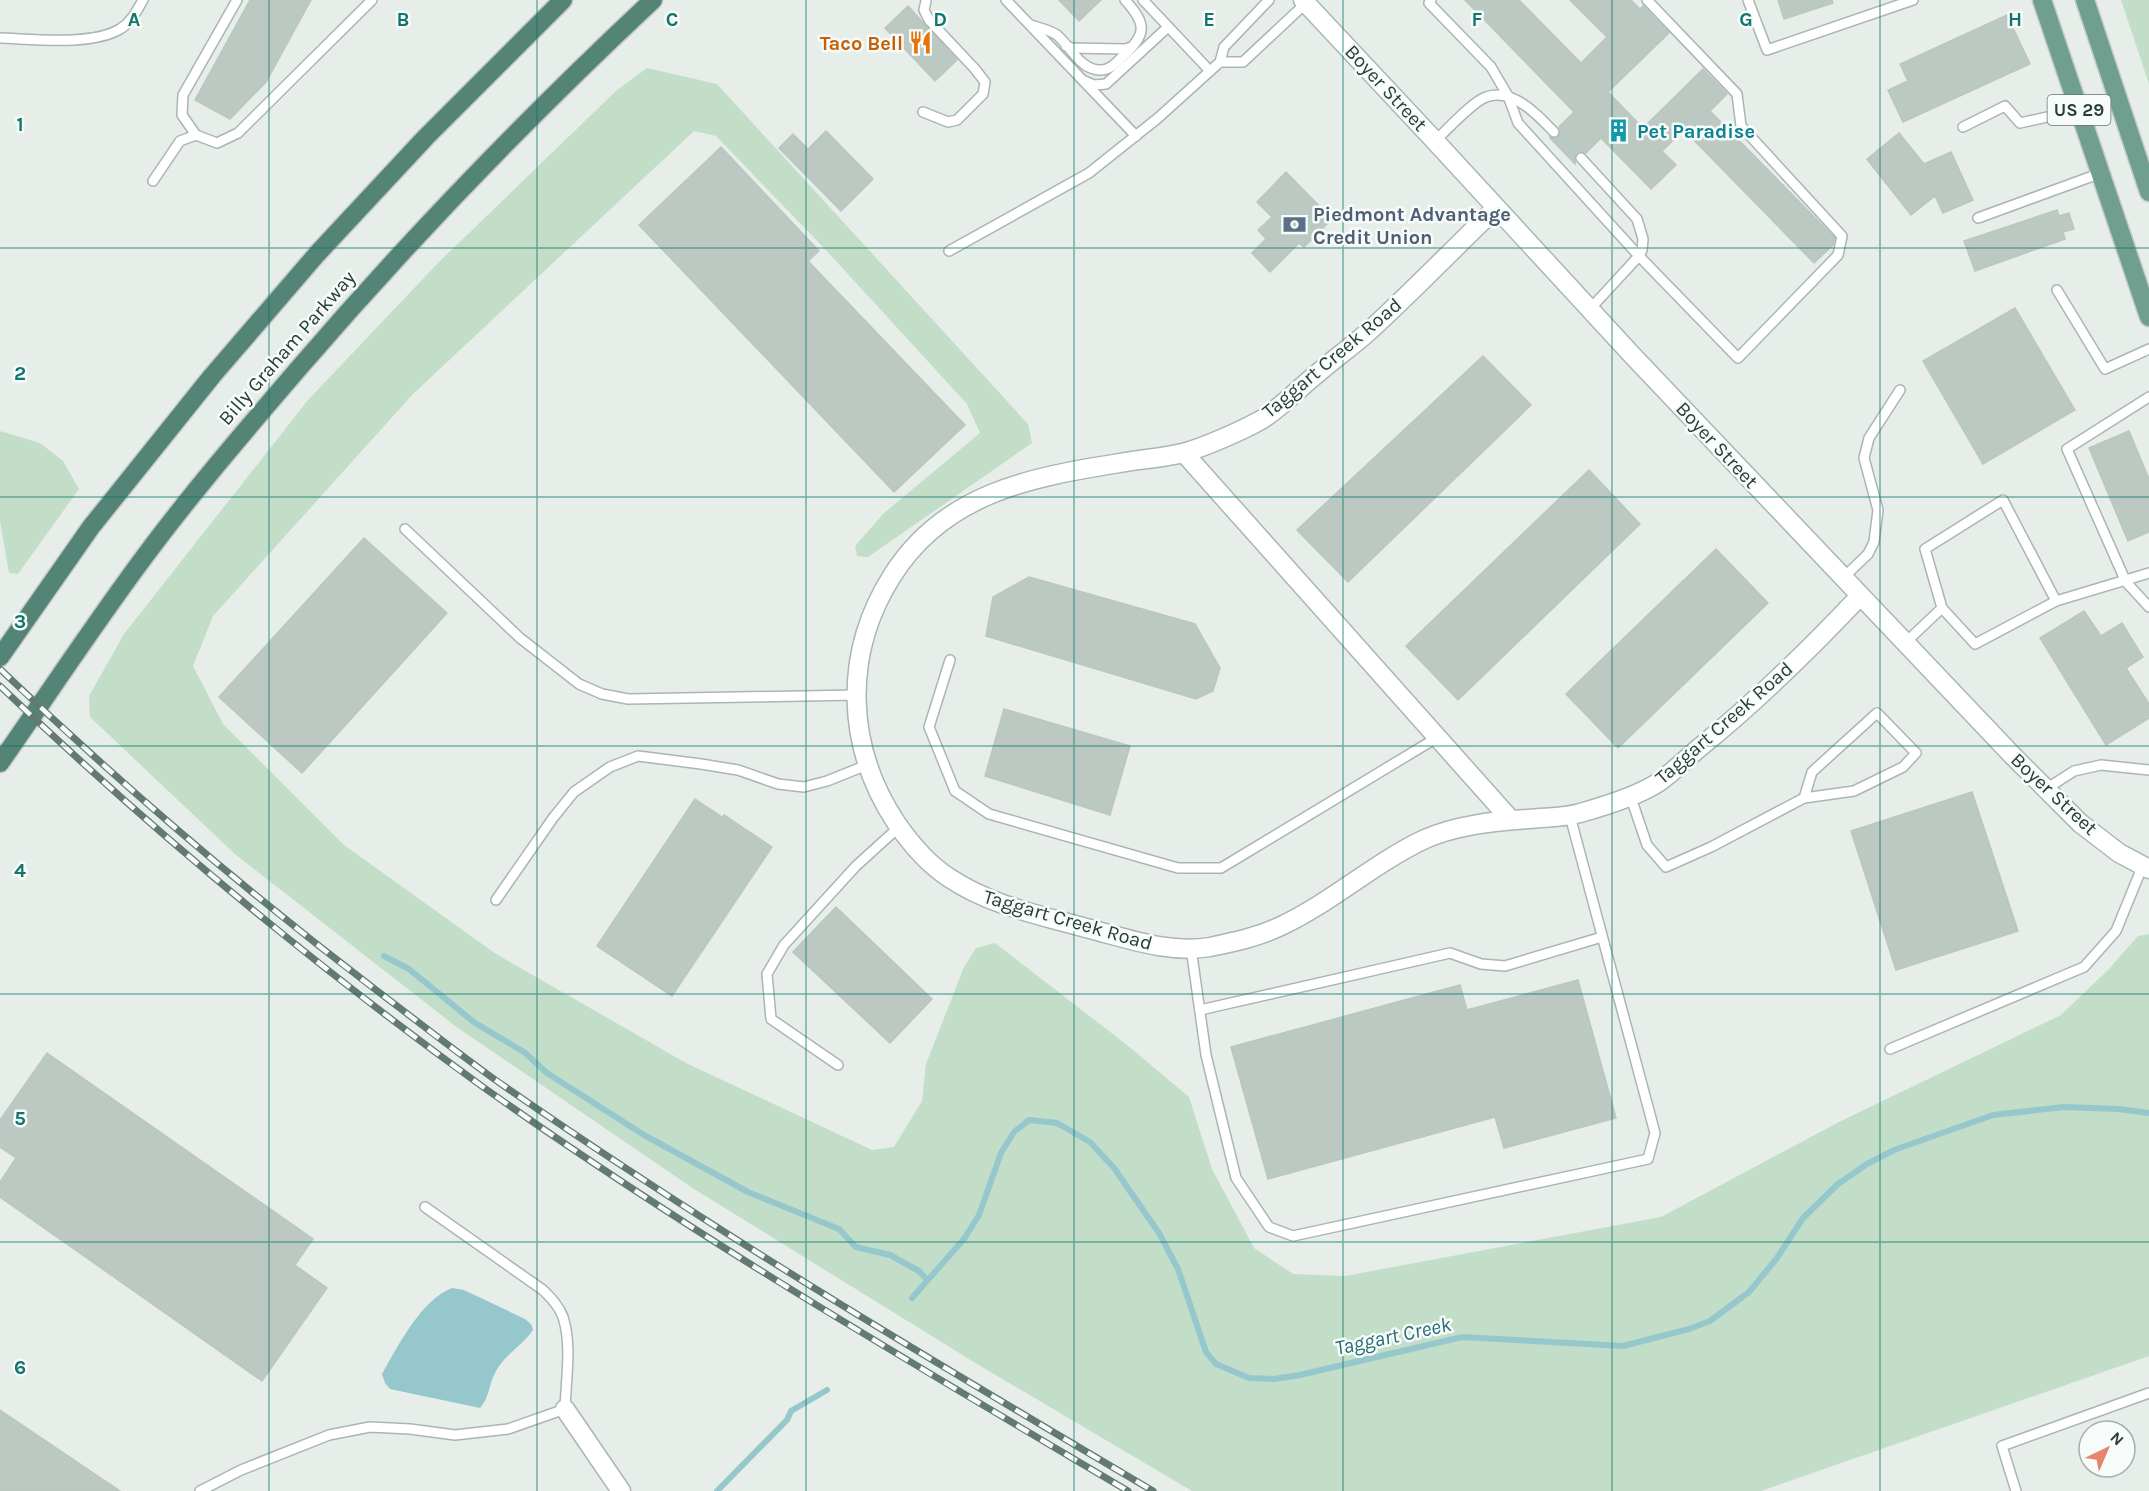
<svg xmlns="http://www.w3.org/2000/svg" width="2149" height="1491" viewBox="0 0 2149 1491" font-family="Karla,sans-serif">
  <style>
    .green { fill: #c2ddc8 }
    .water { fill: #95c7cd }
    .lines { fill: none; stroke-linecap: round; stroke-linejoin: round }
    .stream { stroke: #95c7cd; stroke-width: 6 }
    .building { fill: #bcc9c3; stroke: #bac7c1; stroke-width: 1.5 }
    .service-casing { stroke: #aab6b1; stroke-width: 12 }
    .minor-casing { stroke: #aab6b1; stroke-width: 21 }
    .secondary-casing { stroke: #a6b9b1; stroke-width: 21 }
    .primary-casing { stroke: #c3c9c7; stroke-width: 21 }
    .trunk-casing { stroke: #c3c9c7; stroke-width: 21 }
    .service { stroke: #fff; stroke-width: 9 }
    .minor { stroke: #fff; stroke-width: 18 }
    .secondary { stroke: #fff; stroke-width: 18 }
    .primary { stroke: #709f90; stroke-width: 18 }
    .trunk { stroke: #538476; stroke-width: 18 }
    .rail-casing { stroke: #627a72; stroke-width: 7 }
    .rail { stroke: #f7fbf9; stroke-width: 4.5; stroke-dasharray: 14; stroke-linecap: butt }
    .grid { fill: none; stroke: #0f766e; stroke-width: 1.5; stroke-opacity: 0.55 }
    .labels { text-anchor: middle; dominant-baseline: central; stroke-width: 5; stroke-linejoin: round; paint-order: stroke }
    .shield { fill: #f7fbf9; stroke: #657771; stroke-width: 1.5 }
    .shield-label { font-size: 18px; font-weight: bold; fill: #273f37 }
    .food-label { font-size: 20px; font-weight: bold; fill: #c56008; stroke: #f7fbf9; text-anchor: end }
    .street-label { font-size: 20px; fill: #273f37; stroke: #f7fbf9 }
    .culture-label { font-size: 20px; font-weight: bold; fill: #0d838f; stroke: #f7fbf9; text-anchor: start }
    .service-label { font-size: 20px; font-weight: bold; fill: #4e5e75; stroke: #f7fbf9; text-anchor: start }
    .water-label { font-size: 21px; font-style: italic; fill: #266d76; stroke: #f7fbf9 }
    .grid-label { font-size: 20px; text-anchor: middle; font-weight: bold; fill: #0f766e; stroke: #f7fbf9; stroke-width: 5; stroke-linejoin: round; paint-order: stroke }
  </style>
  <rect width="100%" height="100%" fill="#e7eeea"/>
  <!-- green -->
  <g class="green">
    <polygon points="2121,0 2149,0 2149,84"/>
    <polygon points="647,68 717,84 1028,424 1032,443 868,557 857,556 855,546 884,513 980,433 967,404 825,249 716,136 694,131 413,394 213,616 193,666 223,724 344,845 496,954 686,1063 872,1150 894,1147 922,1101 926,1064 964,967 976,948 995,943 1127,1045 1189,1097 1212,1169 1254,1248 1293,1274 1345,1276 1661,1217 1841,1121 2061,1015 2108,970 2138,936 2149,934 2149,1356 1761,1491 1192,1491 977,1364 694,1189 458,1028 236,855 90,717 89,696 124,634 308,400 438,263 617,90"/>
    <polygon points="0,431 40,443 63,461 79,489 18,574 9,573 0,521"/>
  </g>
  <!-- water -->
  <path class="water" d="M452 1288 464 1290 525 1319 531 1324 533 1330C522 1346 504 1355 495 1373 489 1384 489 1399 480 1408L390 1389 385 1383 382 1374C398 1346 421 1300 452 1288Z"/>
  <g class="lines">
    <!-- stream -->
    <g class="stream">
      <polyline points="384,956 409,969 475,1023 524,1052 547,1073 644,1135 748,1192 839,1229 856,1247 890,1255 919,1271 927,1280"/>
      <polyline points="912,1298 964,1239 979,1215 1001,1153 1014,1132 1029,1120 1057,1123 1090,1142 1114,1168 1159,1233 1178,1269 1206,1352 1216,1364 1249,1378 1274,1379 1300,1375 1462,1337 1623,1346 1689,1329 1710,1321 1749,1292 1777,1258 1803,1218 1838,1184 1867,1164 1894,1150 1993,1115 2064,1107 2119,1109 2149,1113"/>
      <polyline points="717,1491 787,1420 791,1411 827,1390"/>
    </g>
  </g>
  <!-- building -->
  <g class="building">
    <polygon points="250,0 311,0 266,82 230,119 195,100"/>
    <polygon points="1059,0 1101,0 1079,21"/>
    <polygon points="1465,0 1519,0 1581,63 1607,37 1570,0 1631,0 1640,9 1643,6 1669,33 1608,92 1643,128 1703,69 1727,94 1710,111 1835,238 1833,245 1814,263 1684,130 1662,151 1676,165 1651,189 1601,138 1586,153 1580,151 1576,153 1575,164 1549,137 1555,139 1559,136 1561,131 1559,127 1574,112"/>
    <polygon points="1778,0 1832,0 1833,3 1784,19"/>
    <polygon points="908,6 957,60 935,81 885,28"/>
    <polygon points="2007,15 2030,64 1903,122 1888,90 1908,81 1900,64"/>
    <polygon points="826,131 873,179 841,211 779,148 793,134 808,149"/>
    <polygon points="1899,133 1924,164 1951,152 1973,200 1943,213 1935,196 1911,215 1867,159"/>
    <polygon points="721,147 819,251 808,261 965,425 894,492 639,225"/>
    <polygon points="1286,172 1332,219 1304,247 1299,243 1270,272 1252,253 1266,239 1258,230 1272,217 1257,202"/>
    <polygon points="2057,210 2059,216 2069,213 2074,229 2063,232 2065,239 1975,271 1964,241"/>
    <polygon points="2015,308 2075,410 1983,464 1923,361"/>
    <polygon points="1483,356 1531,405 1348,582 1297,530"/>
    <polygon points="2129,431 2149,479 2149,532 2128,541 2089,448"/>
    <polygon points="1589,470 1640,524 1458,700 1406,646"/>
    <polygon points="364,538 447,613 302,773 219,697"/>
    <polygon points="1716,549 1768,603 1618,748 1566,694"/>
    <polygon points="1029,577 1195,624 1220,668 1213,691 1196,699 986,636 993,597"/>
    <polygon points="2084,611 2101,636 2122,623 2143,657 2126,668 2149,704 2149,718 2106,745 2040,638"/>
    <polygon points="1004,709 1130,746 1110,815 985,776"/>
    <polygon points="1972,792 2018,931 1896,970 1851,831"/>
    <polygon points="695,799 722,817 724,815 772,847 672,996 597,946"/>
    <polygon points="836,907 932,999 890,1043 793,952"/>
    <polygon points="1578,980 1616,1118 1504,1148 1495,1117 1268,1179 1231,1047 1460,985 1467,1010"/>
    <polygon points="47,1053 313,1239 295,1265 327,1288 262,1381 0,1197 0,1182 16,1158 0,1147 0,1120"/>
    <polygon points="0,1410 120,1491 0,1491"/>
  </g>
  <g class="lines">
    <defs>
      <g id="service">
        <polyline points="237,0 183,95 182,115 196,135 217,143 238,133 372,0"/>
        <polyline points="1006,0 1136,136"/>
        <polyline points="1143,0 1210,71"/>
        <polyline points="1431,0 1429,3 1491,67 1508,96 1518,123 1639,256 1738,358 1838,255 1842,236 1741,126 1737,94 1647,0"/>
        <polyline points="1748,0 1767,50 1913,0"/>
        <path d="M1031 25C1039 28 1050 30 1057 35 1070 46 1080 69 1099 70 1109 71 1116 63 1122 57 1146 35 1148 25 1125 0"/>
        <path d="M0 38C33 39 92 46 120 29 131 23 137 10 143 0"/>
        <polyline points="1066,46 1072,48 1124,49 1132,47"/>
        <polyline points="1220,62 1243,62 1306,3"/>
        <polyline points="1085,81 1094,85 1106,84 1168,27"/>
        <polyline points="923,112 948,122 957,120 983,94 985,82 975,69 929,20 924,10 926,1"/>
        <polyline points="1963,127 2005,106 2020,123 2079,110"/>
        <path d="M1435 141C1447 130 1472 102 1486 97 1512 87 1538 115 1554 132"/>
        <polyline points="1581,158 1637,219 1643,239 1642,250 1639,256 1590,309"/>
        <polyline points="153,181 180,141 196,135"/>
        <polyline points="1978,218 2101,173"/>
        <polyline points="949,251 1089,173 1158,118 1220,62 1224,47 1269,0"/>
        <polyline points="2057,290 2105,369 2149,349"/>
        <polyline points="2149,397 2067,449 2126,582 2149,607"/>
        <polyline points="405,529 520,638 579,684 602,694 628,699 857,695"/>
        <polyline points="1843,578 1868,554 1874,542 1878,510 1864,458 1869,438 1900,390"/>
        <polyline points="1942,608 1975,644 2056,601 2149,573"/>
        <polyline points="1905,643 1942,608 1925,549 2003,500 2056,601"/>
        <polyline points="950,660 929,727 955,791 989,814 1178,868 1221,868 1438,737"/>
        <polyline points="2046,789 2074,771 2101,765 2149,770"/>
        <polyline points="1630,795 1647,845 1666,867 1711,847 1804,798 1854,791 1903,767 1916,753 1877,713 1812,772 1804,798"/>
        <polyline points="496,900 553,818 574,792 610,767 638,756 701,764 738,770 778,784 804,787 827,781 867,765"/>
        <polyline points="1191,948 1206,1055 1236,1178 1269,1227 1293,1236 1648,1159 1655,1133 1570,816"/>
        <polyline points="1200,1010 1450,953 1481,964 1505,966 1602,937"/>
        <polyline points="1890,1049 2084,967 2116,931 2143,865"/>
        <polyline points="838,1065 771,1019 767,974 784,945 856,866 899,827"/>
        <path d="M200 1491 241 1470 329 1435 370 1427 410 1429 455 1435 508 1429 565 1409C566 1379 572 1345 563 1317 559 1306 551 1298 543 1290L425 1207"/>
        <polyline points="2016,1491 2002,1446 2149,1393"/>
      </g>
      <g id="minor">
        <path d="M1496 208C1452 250 1411 293 1367 333 1351 347 1334 359 1318 373 1299 388 1281 408 1261 420 1241 431 1205 447 1183 453 1163 458 1141 459 1120 463 1031 477 944 493 892 576 842 655 846 748 897 824 911 844 928 864 948 877 989 905 1039 915 1086 928 1126 938 1168 954 1210 947 1234 942 1258 937 1281 926 1332 902 1374 863 1425 839 1456 825 1494 821 1528 819 1545 817 1564 818 1580 813 1605 806 1638 796 1659 782 1673 772 1686 759 1699 748 1757 701 1809 650 1860 596"/>
        <polyline points="1184,453 1511,820"/>
        <polyline points="565,1409 621,1491"/>
      </g>
      <polyline id="secondary" points="1303,0 1435,141 1632,355 2013,756 2080,823 2119,853 2149,869"/>
      <g id="primary">
        <polyline points="2042,0 2149,317"/>
        <polyline points="2085,0 2149,192"/>
      </g>
      <g id="trunk">
        <polyline points="0,657 91,527 212,376 317,254 426,137 563,0"/>
        <path d="M0 763C46 697 91 629 139 564 189 496 244 432 299 368 410 239 528 117 653 0"/>
      </g>
    </defs>
    <!-- service casing -->
    <use href="#service" class="service-casing"/>
    <!-- minor casing -->
    <use href="#minor" class="minor-casing"/>
    <!-- secondary casing -->
    <use href="#secondary" class="secondary-casing"/>
    <!-- primary casing -->
    <use href="#primary" class="primary-casing"/>
    <!-- trunk casing -->
    <use href="#trunk" class="trunk-casing"/>
    <!-- service -->
    <use href="#service" class="service"/>
    <!-- minor -->
    <use href="#minor" class="minor"/>
    <!-- secondary -->
    <use href="#secondary" class="secondary"/>
    <!-- primary -->
    <use href="#primary" class="primary"/>
    <!-- trunk -->
    <use href="#trunk" class="trunk"/>
    <defs>
      <g id="rail">
        <path d="M0 669C120 784 247 892 380 993 417 1021 455 1051 494 1079 706 1227 929 1359 1153 1491"/>
        <path d="M0 686C151 830 314 965 483 1087 690 1234 910 1362 1128 1491"/>
      </g>
    </defs>
    <!-- rail casing -->
    <use href="#rail" class="rail-casing"/>
    <!-- rail -->
    <use href="#rail" class="rail"/>
  </g>
  <!-- grid -->
  <path class="grid" d="M269 0V1491M537 0V1491M806 0V1491M1074 0V1491M1343 0V1491M1612 0V1491M1880 0V1491M0 248H2149M0 497H2149M0 746H2149M0 994H2149M0 1242H2149"/>
  <!-- icons -->
  <defs>
    <symbol id="restaurant-bare" viewBox="-9 -9 18 18"><path d="M-5-6h1v4h1v-4h1v4h1v-4h1v5L-1.5 .5V6h-2V.5L-5-1ZM5-6V6H3V1.5H1.5Q1.5-4 5-6Z" fill="#e8710a" stroke="#f7fbf9" stroke-width="2.5" paint-order="stroke"/></symbol>
    <symbol id="building-bare" viewBox="-9 -9 18 18"><path d="M-4-6H4V6H1V3H-1V6H-4ZM-2.5-4.3h1.7v1.8h-1.7ZM.8-4.3h1.7v1.8H.8ZM-2.5-1h1.7V.8h-1.7ZM.8-1h1.7V.8H.8Z" fill="#0f9aa8" stroke="#f7fbf9" stroke-width="2.5" paint-order="stroke"/></symbol>
    <symbol id="bank-bare" viewBox="-9 -9 18 18"><path d="M-6-4H6V4H-6ZM0-2.3a2.3 2.3 0 1 0 0 4.6a2.3 2.3 0 1 0 0-4.6Z" fill="#5c6f8a" stroke="#f7fbf9" stroke-width="2.5" paint-order="stroke"/></symbol>
  </defs>
  <g fill-rule="evenodd">
    <use href="#restaurant-bare" x="904" y="26" width="33" height="33"/>
    <use href="#building-bare" x="1602" y="114" width="33" height="33"/>
    <use href="#bank-bare" x="1278" y="208" width="33" height="33"/>
  </g>
  <g class="labels">
    <!-- shield labels -->
    <rect class="shield" x="2047.5" y="95" width="63" height="30" rx="4.5"/>
    <g class="shield-label">
      <text x="2079" y="110">US 29</text>
    </g>
    <!-- food labels -->
    <g class="food-label">
      <text x="903" y="43">Taco Bell</text>
    </g>
    <!-- street labels -->
    <g class="street-label">
      <text transform="translate(1386 88) rotate(47)">Boyer Street</text>
      <text transform="translate(287 348) rotate(-49)">Billy Graham Parkway</text>
      <text transform="translate(1332 358) rotate(-40)">Taggart Creek Road</text>
      <text transform="translate(1717 445) rotate(47)">Boyer Street</text>
      <text transform="translate(1724 723) rotate(-41)">Taggart Creek Road</text>
      <text transform="translate(2054 794) rotate(43)">Boyer Street</text>
      <text transform="translate(1068 920) rotate(16)">Taggart Creek Road</text>
    </g>
    <!-- culture labels -->
    <g class="culture-label">
      <text x="1637" y="131">Pet Paradise</text>
    </g>
    <!-- service labels -->
    <g class="service-label">
      <text x="1313" y="214">Piedmont Advantage<tspan x="1313" dy="23">Credit Union</tspan></text>
    </g>
    <!-- water labels -->
    <g class="water-label">
      <text transform="translate(1393 1336) rotate(-12)">Taggart Creek</text>
    </g>
  </g>
  <g class="grid-label">
    <text x="134" y="26">A</text>
    <text x="403" y="26">B</text>
    <text x="672" y="26">C</text>
    <text x="940" y="26">D</text>
    <text x="1209" y="26">E</text>
    <text x="1477" y="26">F</text>
    <text x="1746" y="26">G</text>
    <text x="2015" y="26">H</text>
    <text x="20" y="131">1</text>
    <text x="20" y="380">2</text>
    <text x="20" y="628">3</text>
    <text x="20" y="877">4</text>
    <text x="20" y="1125">5</text>
    <text x="20" y="1374">6</text>
  </g>
  <!-- north arrow -->
  <g transform="translate(2107 1449) rotate(44)"><circle r="28" fill="#f7fbf9" stroke="#a4b0ab" stroke-width="1.5"/>
  <path d="M0-4.5L10 22L0 15L-10 22Z" fill="#e5856e"/>
  <text y="-9" font-size="16" font-weight="bold" text-anchor="middle" fill="#273f37">N</text>
  </g>
</svg>
